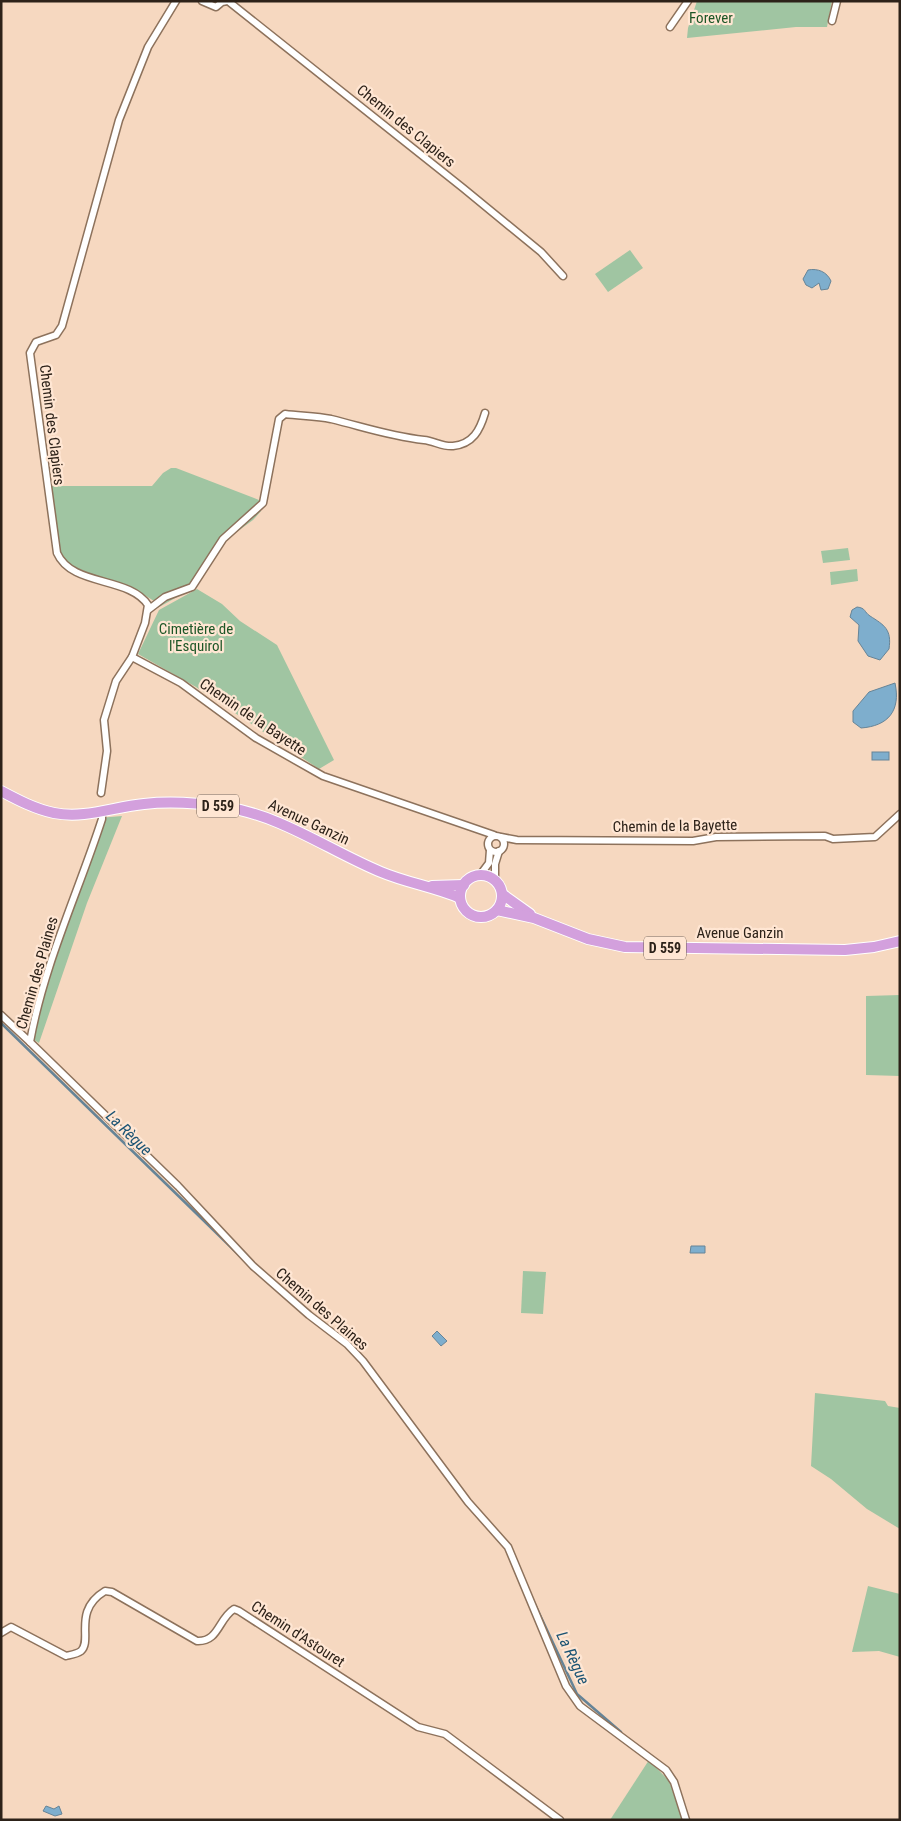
<svg xmlns="http://www.w3.org/2000/svg" width="901" height="1821" viewBox="0 0 901 1821" font-family="'Roboto Condensed',sans-serif">
  <style>
    .green { fill: #a0c5a2 }
    .water { fill: #7eaecd; stroke: #668497 }
    .lines { fill: none; stroke-linecap: round; stroke-linejoin: round }
    .stream { stroke: #668497; stroke-width: 2.5 }
    .street-casing { stroke: #8d725c; stroke-width: 9 }
    .primary-casing { stroke: #fff; stroke-width: 12 }
    .street { stroke: #fff; stroke-width: 6 }
    .primary { stroke: #d3a0dd; stroke-width: 10 }
    .labels { text-anchor: middle; dominant-baseline: central; stroke-width: 4.5; stroke-linejoin: round; paint-order: stroke }
    .shield { fill: #ffe6d3; stroke: #6c5d51; stroke-width: 1 }
    .shield-label { font-size: 14px; font-weight: bold; fill: #2d2219 }
    .park-label { font-size: 15px; fill: #1d5626; stroke: #ffe6d3 }
    .street-label { font-size: 15px; fill: #2d2219; stroke: #ffe6d3 }
    .water-label { font-size: 16px; font-style: italic; fill: #1c5474; stroke: #ffe6d3 }
  </style>
  <rect width="100%" height="100%" fill="#f6d8c0"/>
  <!-- green -->
  <g class="green">
    <polygon points="697,1 832,1 827,27 796,27 687,38 688,28"/>
    <polygon points="630,250 643,268 608,292 595,274"/>
    <polygon points="171,468 176,468 259,500 261,511 253,520 223,542 195,587 152,611 154,601 146,596 67,564 57,549 51,486 152,486 163,473"/>
    <polygon points="848,548 850,560 823,563 821,551"/>
    <polygon points="857,569 858,581 831,585 830,572"/>
    <polygon points="197,589 222,604 240,621 277,645 334,760 319,769 196,687 138,654 159,610"/>
    <polygon points="122,816 87,903 39,1043 28,1036 49,957 67,906 84,869 98,818"/>
    <polygon points="900,995 900,1076 866,1075 866,996"/>
    <polygon points="523,1271 546,1272 543,1314 521,1313"/>
    <polygon points="815,1393 885,1401 888,1406 900,1408 900,1529 867,1509 831,1479 811,1466"/>
    <polygon points="868,1586 900,1594 900,1657 879,1651 852,1652"/>
    <polygon points="649,1760 669,1781 683,1820 610,1820"/>
  </g>
  <!-- water -->
  <g class="water">
    <path d="M808 270C818 268 827 272 831 281L828 289 821 290 819 283 812 288 806 285 803 279Z"/>
    <path d="M857 607C866 608 864 612 870 616 884 625 892 629 889 649L880 660 868 656 858 641 859 625 850 617 852 610Z"/>
    <path d="M895 683C901 711 888 726 861 728L853 722V711L869 692Z"/>
    <rect x="872" y="752" width="17" height="8"/>
    <polygon points="691,1246 705,1246 705,1253 690,1253"/>
    <polygon points="437,1331 447,1341 441,1346 432,1336"/>
    <polygon points="46,1806 54,1809 59,1806 62,1814 55,1816 43,1811"/>
  </g>
  <g class="lines">
    <!-- stream -->
    <g class="stream">
      <polyline points="1,1023 240,1256"/>
      <polyline points="532,1598 577,1694 621,1732"/>
    </g>
    <defs>
      <g id="street">
        <polyline points="202,1 216,7 222,2 227,1"/>
        <polyline points="228,1 463,188 541,252 563,276"/>
        <polyline points="832,21 837,1"/>
        <polyline points="670,27 688,1"/>
        <path d="M148 610 165 597 192 587 223 539 263 503 279 419 285 414C300 416 316 416 331 419 364 427 389 436 424 440 434 441 443 447 453 446 473 444 480 430 485 413"/>
        <polyline points="132,657 181,683 256,738 323,776 494,835"/>
        <path d="M101 793 107 751 104 720 116 681 132 657 145 623 148 605C129 576 72 587 57 553L30 353 36 342 56 335 62 326 119 120 148 47 176 1"/>
        <path d="M102 813V819C78 893 44 964 30 1042L178 1186 253 1266 309 1315 347 1344 363 1361 468 1502 508 1547 566 1686 580 1706 666 1770 674 1782 686 1820"/>
        <circle cx="496" cy="844" r="8"/>
        <polyline points="501,837 517,840 693,841 716,837 825,836 833,839 875,837 900,814"/>
        <polyline points="480,875 489,863 490,850"/>
        <polyline points="495,881 495,864 499,851"/>
        <polyline points="1,1015 30,1042"/>
        <path d="M1 1633 11 1627 66 1656C70 1655 77 1654 81 1651 93 1640 72 1611 105 1591L112 1592 197 1641C219 1642 218 1619 234 1609L239 1611 418 1727 445 1734 560 1820"/>
      </g>
      <g id="primary">
        <path d="M1 791C18 800 35 809 54 813 85 819 113 807 144 804 170 801 198 803 224 807 281 815 328 850 381 872 407 883 435 887 460 898"/>
        <circle cx="481" cy="896" r="21"/>
        <polyline points="432,886 464,885"/>
        <polyline points="502,894 530,914"/>
        <polyline points="497,910 534,918 588,939 625,947 845,950 874,947 900,941"/>
      </g>
    </defs>
    <!-- street casing -->
    <use href="#street" class="street-casing"/>
    <!-- primary casing -->
    <use href="#primary" class="primary-casing"/>
    <!-- street -->
    <use href="#street" class="street"/>
    <!-- primary -->
    <use href="#primary" class="primary"/>
  </g>
  <g class="labels">
    <!-- shield labels -->
    <g class="shield">
      <rect x="197" y="794.5" width="42" height="23" rx="4"/>
      <rect x="644" y="936.5" width="42" height="23" rx="4"/>
    </g>
    <g class="shield-label">
      <text x="218" y="806">D 559</text>
      <text x="665" y="948">D 559</text>
    </g>
    <!-- park labels -->
    <g class="park-label">
      <text x="711" y="18">Forever</text>
      <text x="196" y="629">Cimetière de<tspan x="196" dy="17">l'Esquirol</tspan></text>
    </g>
    <!-- street labels -->
    <g class="street-label">
      <text transform="translate(406 126) rotate(39)">Chemin des Clapiers</text>
      <text transform="translate(52 425) rotate(83)">Chemin des Clapiers</text>
      <text transform="translate(253 717) rotate(34)">Chemin de la Bayette</text>
      <text transform="translate(309 822) rotate(25)">Avenue Ganzin</text>
      <text transform="translate(675 826) rotate(-1)">Chemin de la Bayette</text>
      <text x="740" y="933">Avenue Ganzin</text>
      <text transform="translate(37 973) rotate(-74)">Chemin des Plaines</text>
      <text transform="translate(322 1309) rotate(41)">Chemin des Plaines</text>
      <text transform="translate(298 1634) rotate(33)">Chemin d'Astouret</text>
    </g>
    <!-- water labels -->
    <g class="water-label">
      <text transform="translate(129 1133) rotate(44)">La Règue</text>
      <text transform="translate(573 1658) rotate(65)">La Règue</text>
    </g>
  </g>
  <!-- border -->
  <rect width="901" height="1821" fill="none" stroke="#2d2219" stroke-width="5"/>
</svg>
